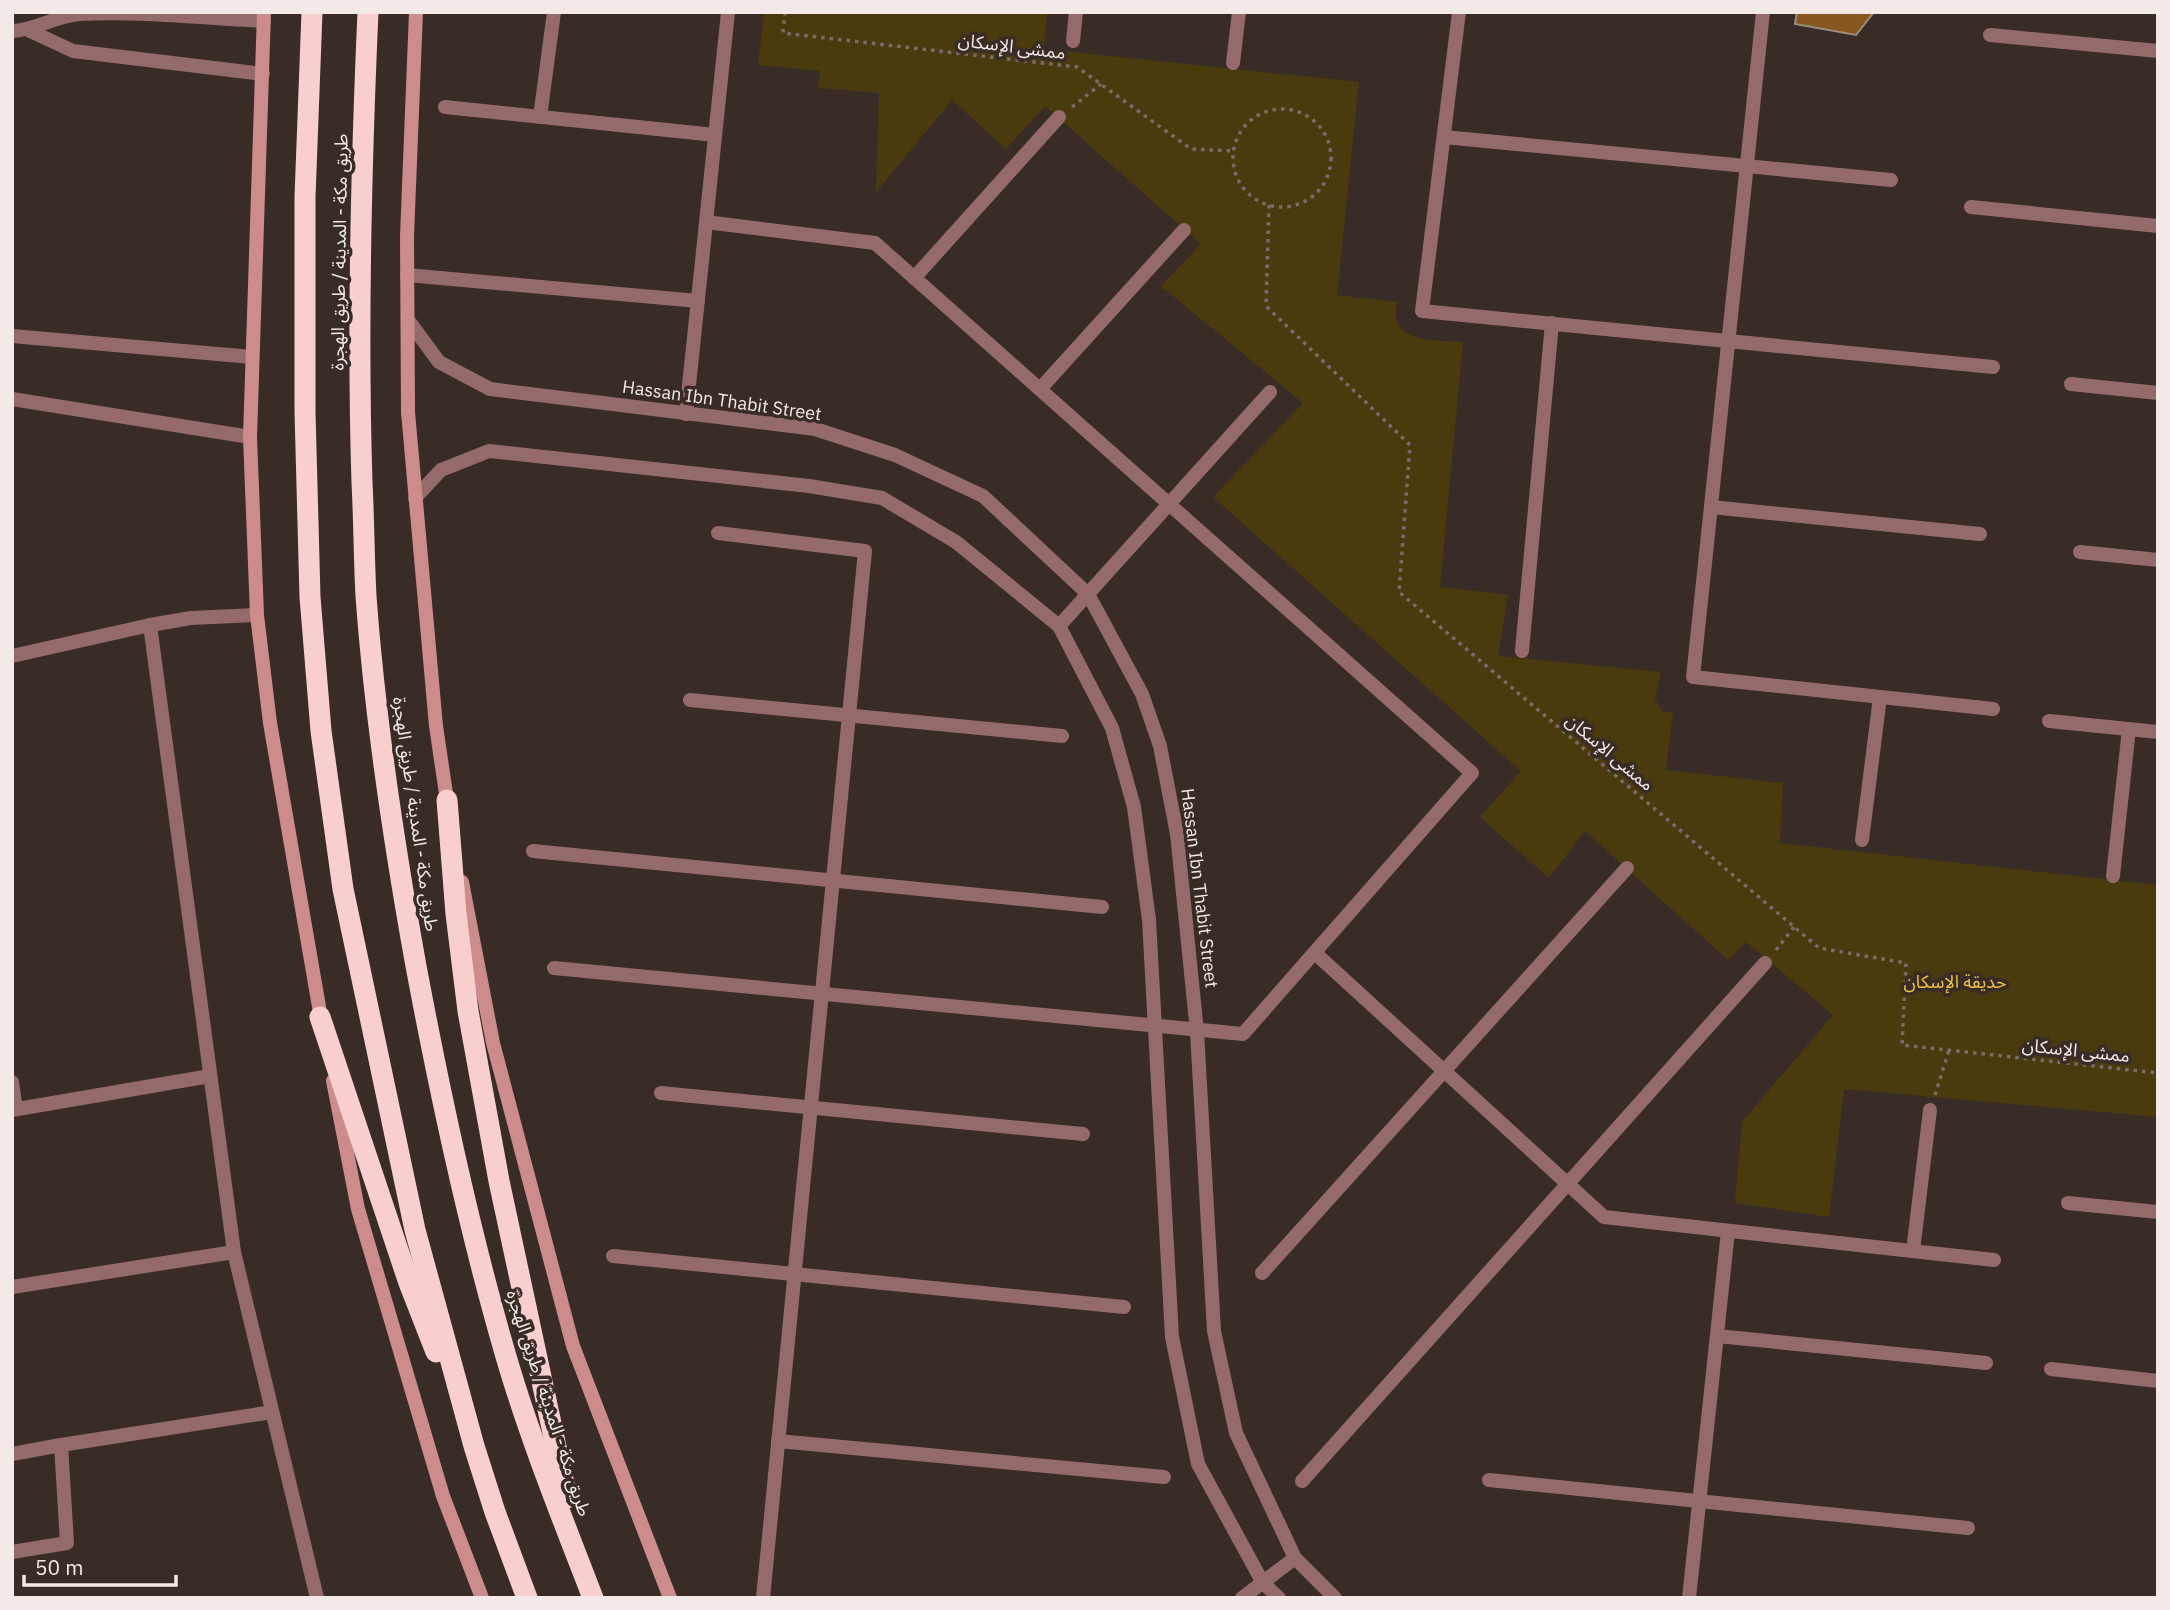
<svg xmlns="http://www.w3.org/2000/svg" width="2170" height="1610" viewBox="0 0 2170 1610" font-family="'IBM Plex Sans','Noto Sans Arabic',sans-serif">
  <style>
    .green { fill: #4a3b0f }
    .building { fill: #885720; stroke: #998d81; stroke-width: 2 }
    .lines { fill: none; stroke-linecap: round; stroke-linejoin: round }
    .path { stroke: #786c68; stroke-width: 3.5; stroke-dasharray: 3.5 5; stroke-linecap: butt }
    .minor { stroke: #946a6b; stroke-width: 14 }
    .tertiary { stroke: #946a6b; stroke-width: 14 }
    .secondary { stroke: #cc8b8c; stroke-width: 14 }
    .motorway { stroke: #f8cecf; stroke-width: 21 }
    .labels { text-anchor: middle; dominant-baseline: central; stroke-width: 7; stroke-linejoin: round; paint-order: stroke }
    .street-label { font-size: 18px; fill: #f3eae7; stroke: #392c27 }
    .park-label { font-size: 18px; fill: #eec242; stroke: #392c27 }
  </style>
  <rect width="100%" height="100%" fill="#392c27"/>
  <!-- green -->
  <path class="green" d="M764 12H1047L1044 49 1359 82 1337 295 1397 302C1396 307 1395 314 1396 319 1403 344 1443 340 1463 342L1440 587 1508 595 1498 656 1661 672 1655 699 1663 712H1673L1666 770 1783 783 1780 843 2158 885V1117L1844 1089 1829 1217 1735 1203 1742 1122 1833 1015 1746 942 1728 960 1585 831 1549 878 1480 817 1521 771 1213 497 1303 403 1161 286 1201 244 1045 106 1006 149 952 100 876 192 879 93 818 88 820 71 758 65Z"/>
  <!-- building -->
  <polygon class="building" points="1797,12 1874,12 1856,35 1795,24"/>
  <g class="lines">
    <!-- path -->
    <g class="path">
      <polyline points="785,12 783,33 1077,67 1191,149 1233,151"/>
      <polyline points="1072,107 1101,84"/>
      <circle cx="1282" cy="158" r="49"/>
      <polyline points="1269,205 1266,306 1410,445 1399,592 1819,948 1906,963 1902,1045 2158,1073"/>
      <polyline points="1776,950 1794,927"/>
      <polyline points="1935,1095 1949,1050"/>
    </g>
    <!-- minor -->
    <g class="minor">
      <polyline points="1459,12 1422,311 1993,367"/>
      <polyline points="1763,12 1693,677 1993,709"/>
      <polyline points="28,30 73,51 263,74"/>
      <path d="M12 31C37 30 57 15 80 14 141 11 203 18 264 21"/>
      <polyline points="1990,35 2158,51"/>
      <polyline points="1073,41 1076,12"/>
      <polyline points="1233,63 1239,12"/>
      <polyline points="445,107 715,135"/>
      <polyline points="540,117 554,12"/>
      <polyline points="1444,137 1891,180"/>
      <polyline points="1971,207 2158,226"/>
      <polyline points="407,275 698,301"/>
      <polyline points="914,278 1059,117"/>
      <polyline points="12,336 252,357"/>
      <polyline points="2071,384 2158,393"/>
      <polyline points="1040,389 1184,230"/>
      <polyline points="12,399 250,437"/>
      <polyline points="686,414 728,12"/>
      <polyline points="1711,507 1980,534"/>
      <polyline points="718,533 865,551 763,1598"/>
      <polyline points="2080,552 2158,560"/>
      <polyline points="150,625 234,1252 317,1598"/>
      <polyline points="1059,626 1270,392"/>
      <polyline points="1522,651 1552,323"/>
      <polyline points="12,656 150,625 191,618 257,615"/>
      <polyline points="690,700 1062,736"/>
      <polyline points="2049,721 2158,732"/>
      <polyline points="1862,840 1880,697"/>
      <polyline points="533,851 1102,907"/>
      <polyline points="2113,876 2129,729"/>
      <polyline points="1315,953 1604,1217 1994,1260"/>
      <polyline points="554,968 1243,1034 1472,773 875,243 706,222"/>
      <polyline points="12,1082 16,1109"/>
      <polyline points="661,1093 1083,1134"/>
      <polyline points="12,1110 210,1076"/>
      <polyline points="2068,1203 2158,1212"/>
      <polyline points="1913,1251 1930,1110"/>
      <polyline points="613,1256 1124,1307"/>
      <polyline points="1262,1273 1627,868"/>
      <polyline points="12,1287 234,1252"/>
      <polyline points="1717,1336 1986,1363"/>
      <polyline points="2051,1369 2158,1381"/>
      <polyline points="778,1441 1164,1477"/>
      <polyline points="61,1445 272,1412"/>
      <polyline points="12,1454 61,1445 67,1543 12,1552"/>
      <polyline points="1489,1480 1968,1528"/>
      <polyline points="1302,1481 1765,963"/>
      <polyline points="1242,1598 1295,1558"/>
      <polyline points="1689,1598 1728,1231"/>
    </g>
    <!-- tertiary -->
    <g class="tertiary">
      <polyline points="408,320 439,362 490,389 815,429 895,455 983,496 1088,594 1142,694 1160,746 1177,834 1197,1032 1214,1331 1236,1433 1295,1558 1335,1598"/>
      <polyline points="415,498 441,470 489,451 809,486 882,498 956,542 1059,626 1112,728 1134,807 1149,920 1172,1337 1198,1464 1263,1583 1279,1598"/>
    </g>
    <!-- secondary -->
    <g class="secondary">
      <polyline points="264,12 250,437 257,615 270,723 322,1024"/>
      <polyline points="416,12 407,236 408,412 436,726 448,807"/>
      <polyline points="462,882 493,1043 573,1346 670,1598"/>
      <polyline points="333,1081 358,1209 443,1496 482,1598"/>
    </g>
    <!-- motorway -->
    <g class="motorway">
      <polyline points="312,12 305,197 305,412 310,597 321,731 343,889 415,1230 474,1446 495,1512 527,1598"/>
      <path d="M368 12C361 169 357 326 362 483 364 520 364 559 366 596 375 720 394 844 416 966 440 1094 467 1221 503 1346 527 1431 561 1515 593 1598"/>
      <polyline points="447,800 456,914 468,1011 499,1181 567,1498"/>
      <polyline points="320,1017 409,1283 436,1352"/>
    </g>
  </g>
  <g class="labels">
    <!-- street labels -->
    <g class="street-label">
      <text transform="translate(1012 46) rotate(7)">ممشى الإسكان</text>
      <text transform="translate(339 252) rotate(-89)">طريق مكة - المدينة / طريق الهجرة</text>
      <text transform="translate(722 400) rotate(8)">Hassan Ibn Thabit Street</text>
      <text transform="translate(1610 752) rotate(40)">ممشى الإسكان</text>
      <text transform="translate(416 814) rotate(82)">طريق مكة - المدينة / طريق الهجرة</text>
      <text transform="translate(1200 888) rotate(83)">Hassan Ibn Thabit Street</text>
      <text transform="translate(2076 1050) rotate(6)">ممشى الإسكان</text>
      <text transform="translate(549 1403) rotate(72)">طريق مكة - المدينة / طريق الهجرة</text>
    </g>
    <!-- park labels -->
    <g class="park-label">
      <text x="1955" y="981">حديقة الإسكان</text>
    </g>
  </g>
  <!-- border -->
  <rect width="2170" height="1610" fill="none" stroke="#f3eae7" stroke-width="28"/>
  <!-- scale -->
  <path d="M24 1575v10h152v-10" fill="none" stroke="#f3eae7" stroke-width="3.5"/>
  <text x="35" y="1575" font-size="21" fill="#f3eae7" stroke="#392c27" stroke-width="5" paint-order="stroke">50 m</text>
</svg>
